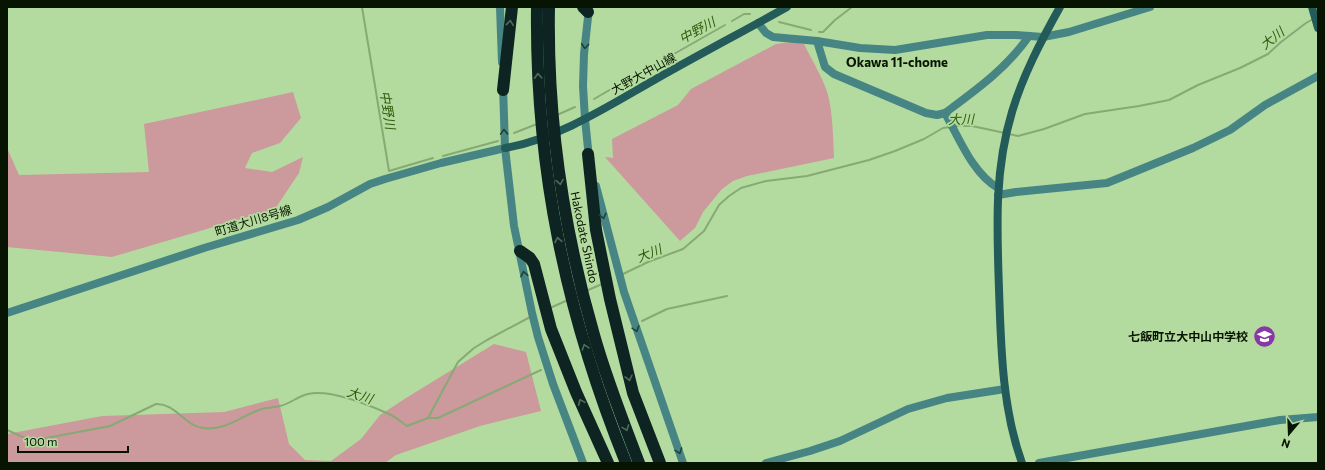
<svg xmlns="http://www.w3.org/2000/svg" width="1325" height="470" viewBox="0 0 1325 470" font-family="Commissioner,'Noto Sans JP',sans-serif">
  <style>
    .green { fill: #cc999c }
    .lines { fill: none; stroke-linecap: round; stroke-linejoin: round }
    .stream { stroke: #87a974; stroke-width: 2 }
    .street { stroke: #468584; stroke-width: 8 }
    .secondary { stroke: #235b5b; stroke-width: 8 }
    .highway { stroke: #0d2423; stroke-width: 12 }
    .oneway { stroke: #506d55 }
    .oneway2 { stroke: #204135 }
    .labels { text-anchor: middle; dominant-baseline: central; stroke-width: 3.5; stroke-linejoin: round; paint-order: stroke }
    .street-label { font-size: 12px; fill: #071401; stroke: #b4db9f }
    .poi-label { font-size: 12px; font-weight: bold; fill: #071401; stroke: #b4db9f; text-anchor: end }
    .water-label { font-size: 13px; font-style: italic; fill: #305a0d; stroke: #b4db9f }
    .neighbourhood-label { font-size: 13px; font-weight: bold; fill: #071401; stroke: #b4db9f }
  </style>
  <rect width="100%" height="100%" fill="#b4db9f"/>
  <!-- green -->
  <g class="green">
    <path d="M791 42 804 44C812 61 823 77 828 95 833 115 833 137 834 158L747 176 733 181 722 189 703 212 695 228 680 241 605 157 613 158 612 139 678 105 691 89 776 44Z"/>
    <polygon points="293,92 301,118 280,143 252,153 245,168 272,172 303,157 299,173 275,209 112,257 7,247 7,148 19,175 149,172 144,124"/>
    <polygon points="494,344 526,352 541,411 480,426 396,455 385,463 7,463 7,434 102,416 224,412 278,398 289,444 305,460 331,461 361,439 380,415 406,398"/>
  </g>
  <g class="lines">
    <!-- stream -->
    <g class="stream">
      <polyline points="362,7 389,171 433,158"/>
      <polyline points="732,21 744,14 750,14"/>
      <polyline points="779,22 811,30"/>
      <polyline points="819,32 823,32 835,20 852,7"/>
      <polyline points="658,63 725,25"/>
      <polyline points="594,99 651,66"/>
      <polyline points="557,115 575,107"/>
      <polyline points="954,126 972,126 1005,133"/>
      <polyline points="514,133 537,124"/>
      <polyline points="1009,134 1018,136 1044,129 1085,114 1139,106 1169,100 1198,85 1240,68 1268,54 1281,42 1306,23 1313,19"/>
      <polyline points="443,156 498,141"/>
      <polyline points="623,274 648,262 683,249 704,231 719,205 729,196 741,188 766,181 807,176 869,160 895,151 924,139 943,128 950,127"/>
      <polyline points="586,291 602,284"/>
      <polyline points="550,308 568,300"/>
      <polyline points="642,321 667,309 727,296"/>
      <polyline points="428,418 438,418 541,370"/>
      <path d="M7 430 25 438 36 440 110 426 156 404C175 403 185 426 203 428 225 431 240 417 259 410 266 407 273 408 280 406 290 404 298 396 308 394 330 389 369 405 389 414 396 417 401 422 407 426L428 418 458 362 474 348 487 340 532 316"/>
    </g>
    <!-- street -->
    <g class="street">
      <polyline points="500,7 502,62"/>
      <polyline points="589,8 584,54 583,86 585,119 589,158"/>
      <polyline points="758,23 766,33 773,37 817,41 860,48 895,50 987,35 1016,35 1043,37 1069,32 1150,7"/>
      <path d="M817 41 825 67 834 74 926 113 937 115 945 113C976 90 1007 68 1029 36"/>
      <polyline points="503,86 505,148 514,226 532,313 538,337 553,384 583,463"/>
      <path d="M945 113C959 138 973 174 998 188"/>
      <polyline points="596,186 624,292 683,463"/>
      <polyline points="998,195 1016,192 1107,183 1193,148 1230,130 1265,105 1318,76"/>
      <polyline points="7,313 204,248 298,220 328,207 370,184 385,179 441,163 505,148"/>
      <polyline points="766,463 810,451 840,441 908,409 947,398 1005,389"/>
      <polyline points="1039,463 1280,420 1318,417"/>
    </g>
    <!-- secondary -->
    <g class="secondary">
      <polyline points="1312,7 1318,28"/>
      <path d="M505 148C558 139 610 105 656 79 700 54 744 31 787 7"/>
      <path d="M1022 463C1002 408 1001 347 999 289 997 229 994 171 1012 112 1023 75 1041 41 1060 7"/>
    </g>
    <!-- highway -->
    <g class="highway">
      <path d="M537 7C535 168 566 314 626 463"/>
      <path d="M549 7C547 118 563 228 594 335 606 378 623 421 639 463"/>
      <polyline points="583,7 588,12"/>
      <polyline points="503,90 512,7"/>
      <polyline points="588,154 596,230 610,299 633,393 660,463"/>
      <polyline points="520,251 530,258 534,264 551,329 576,392 608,463"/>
    </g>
  </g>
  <!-- one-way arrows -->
  <defs><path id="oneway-chevron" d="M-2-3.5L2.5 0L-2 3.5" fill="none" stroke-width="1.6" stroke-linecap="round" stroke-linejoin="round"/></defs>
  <g class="oneway">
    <use href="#oneway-chevron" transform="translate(510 23) rotate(-84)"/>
    <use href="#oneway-chevron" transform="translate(538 76) rotate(-93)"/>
    <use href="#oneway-chevron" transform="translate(560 182) rotate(81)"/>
    <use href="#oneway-chevron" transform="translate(558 240) rotate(-101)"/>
    <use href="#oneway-chevron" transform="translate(585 347) rotate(-108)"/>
    <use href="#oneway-chevron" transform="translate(629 378) rotate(76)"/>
    <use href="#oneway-chevron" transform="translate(581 402) rotate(-114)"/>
    <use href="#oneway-chevron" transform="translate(626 428) rotate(69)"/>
  </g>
  <g class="oneway2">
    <use href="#oneway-chevron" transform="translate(585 46) rotate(95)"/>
    <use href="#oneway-chevron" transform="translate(504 132) rotate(-92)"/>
    <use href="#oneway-chevron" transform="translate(603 216) rotate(76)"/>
    <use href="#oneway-chevron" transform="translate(524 274) rotate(-101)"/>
    <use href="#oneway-chevron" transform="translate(636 329) rotate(72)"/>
    <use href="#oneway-chevron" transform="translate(679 451) rotate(70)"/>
  </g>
  <!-- icons -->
  <defs>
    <symbol id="school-disc" viewBox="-11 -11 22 22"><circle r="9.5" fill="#8737a7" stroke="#b4db9f"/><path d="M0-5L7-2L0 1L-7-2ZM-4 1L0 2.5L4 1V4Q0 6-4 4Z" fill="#fff"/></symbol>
  </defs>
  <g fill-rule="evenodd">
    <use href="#school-disc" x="1252" y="324" width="25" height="25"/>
  </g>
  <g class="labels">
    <!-- street labels -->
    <g class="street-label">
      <text transform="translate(643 73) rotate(-29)">大野大中山線</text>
      <text transform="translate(253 220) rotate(-17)">町道大川8号線</text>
      <text transform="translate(585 237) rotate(78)">Hakodate Shindo</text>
    </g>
    <!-- poi labels -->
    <g class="poi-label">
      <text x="1248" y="336">七飯町立大中山中学校</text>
    </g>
    <!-- water labels -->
    <g class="water-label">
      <text transform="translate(697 30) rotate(-29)">中野川</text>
      <text transform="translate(1272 38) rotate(-38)">大川</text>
      <text transform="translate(388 110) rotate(81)">中野川</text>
      <text transform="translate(961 119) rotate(-1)">大川</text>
      <text transform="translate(649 253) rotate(-22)">大川</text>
      <text transform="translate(360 395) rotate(18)">大川</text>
    </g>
    <!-- neighbourhood labels -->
    <g class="neighbourhood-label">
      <text x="897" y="62">Okawa 11-chome</text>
    </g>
  </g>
  <!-- border -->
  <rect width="1325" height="470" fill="none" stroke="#071401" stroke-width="16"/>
  <!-- north arrow -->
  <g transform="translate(1289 434) rotate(199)" stroke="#b4db9f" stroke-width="3" paint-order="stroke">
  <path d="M0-3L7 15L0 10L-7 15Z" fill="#071401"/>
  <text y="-6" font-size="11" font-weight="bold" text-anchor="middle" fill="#071401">N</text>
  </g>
  <!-- scale -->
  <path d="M18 446v6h110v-6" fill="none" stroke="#071401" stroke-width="2"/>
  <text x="24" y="446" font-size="12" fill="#071401" stroke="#b4db9f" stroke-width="3" paint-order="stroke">100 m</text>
</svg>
